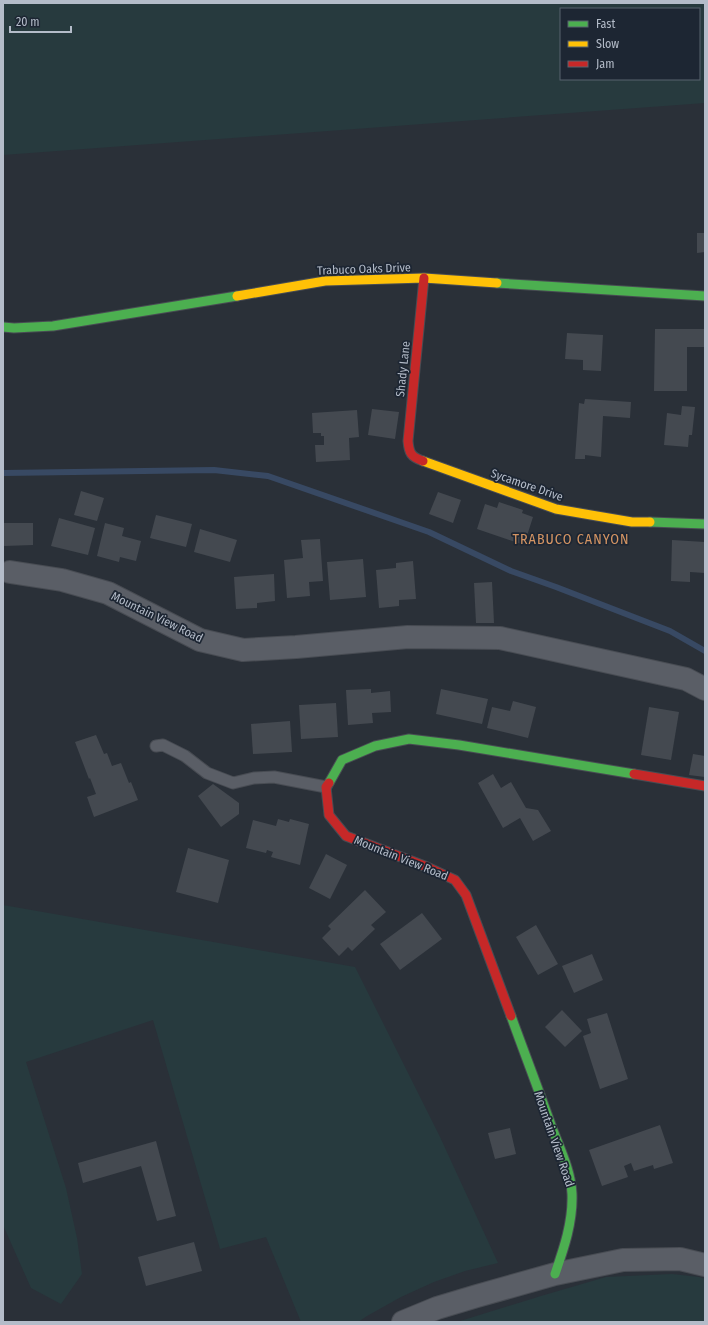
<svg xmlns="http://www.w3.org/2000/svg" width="708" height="1325" viewBox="0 0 708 1325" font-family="'Fira Sans Condensed',sans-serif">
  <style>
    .green { fill: #273a3e; fill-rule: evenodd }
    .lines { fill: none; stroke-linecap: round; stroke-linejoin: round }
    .stream { stroke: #384963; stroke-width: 6 }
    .building { fill: #444950 }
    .lane-casing { stroke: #484c53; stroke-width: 13 }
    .street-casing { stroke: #484c53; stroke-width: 24 }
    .fast-casing { stroke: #484c53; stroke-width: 11 }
    .slow-casing { stroke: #484c53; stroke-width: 11 }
    .jam-casing { stroke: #484c53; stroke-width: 11 }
    .lane { stroke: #5a5e66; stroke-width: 11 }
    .street { stroke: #5a5e66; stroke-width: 22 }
    .fast { stroke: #4caf50; stroke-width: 9 }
    .slow { stroke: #ffc107; stroke-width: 9 }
    .jam { stroke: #c62828; stroke-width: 9 }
    .labels { text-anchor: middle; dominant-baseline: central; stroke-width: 3.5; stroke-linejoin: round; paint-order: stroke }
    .street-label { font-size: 12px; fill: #b4bcc9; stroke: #1d2633 }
    .quarter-label { font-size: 14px; letter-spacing: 1px; fill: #d59563; stroke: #1d2633 }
  </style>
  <rect width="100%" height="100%" fill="#2a3038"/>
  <!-- green -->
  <g class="green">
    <path d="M3 3H705V103L3 155ZM561 9H699V79H561Z"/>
    <polygon points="3,905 355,967 440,1137 498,1263 465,1271 434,1282 401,1297 367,1316 358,1322 301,1322 266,1237 220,1249 153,1020 26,1062 66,1188 77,1238 82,1274 61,1304 31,1288 3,1225"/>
    <polygon points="672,1274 699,1277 705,1279 705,1322 457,1322 541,1296 606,1277"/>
  </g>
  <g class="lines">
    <!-- stream -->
    <polyline class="stream" points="3,473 214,470 268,476 429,532 511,571 556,587 670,631 705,651"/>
  </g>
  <!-- building -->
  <g class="building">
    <polygon points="697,233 705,233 705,252 697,253"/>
    <polygon points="655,329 704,329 704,347 687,347 687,391 654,391"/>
    <polygon points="567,333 603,335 601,371 583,370 583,360 565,359"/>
    <polygon points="585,399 631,402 630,418 603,416 601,457 585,455 585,459 575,459 579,403 584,404"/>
    <polygon points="682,406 695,407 692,435 689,435 688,447 664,445 667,413 681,415"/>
    <polygon points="372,409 399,412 395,439 368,435"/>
    <polygon points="357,410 359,437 349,438 350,460 316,462 315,445 324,445 324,436 321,436 321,433 313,433 312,413"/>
    <polygon points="81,491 104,498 97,521 74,515"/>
    <polygon points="438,492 461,500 453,523 429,514"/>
    <polygon points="499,502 523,510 522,513 533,517 524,545 477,529 485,504 497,508"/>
    <polygon points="156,515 192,524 186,547 150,538"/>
    <polygon points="59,518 95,528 88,555 51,546"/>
    <polygon points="4,523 33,523 33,545 4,546"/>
    <polygon points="105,523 124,528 122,536 141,541 136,561 120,557 119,562 97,556"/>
    <polygon points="200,529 237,540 230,562 194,552"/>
    <polygon points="320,539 323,581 309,582 310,596 287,598 284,560 303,558 301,540"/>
    <polygon points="672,540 705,542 705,573 690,572 690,582 671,581"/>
    <polygon points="363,559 366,597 330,600 327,562"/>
    <polygon points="413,561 416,599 399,600 399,606 379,608 376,570 396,568 396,563"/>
    <polygon points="274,574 275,601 257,603 257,608 236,609 234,577"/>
    <polygon points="492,582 494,623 476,623 474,583"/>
    <polygon points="371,689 371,693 390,691 391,712 372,713 373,723 348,725 346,690"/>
    <polygon points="441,689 488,699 482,724 436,714"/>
    <polygon points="513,701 536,707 528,738 487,728 492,707 510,711"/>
    <polygon points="336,703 338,737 301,739 299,705"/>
    <polygon points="649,707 679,712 671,760 641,755"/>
    <polygon points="290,721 292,752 253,754 251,724"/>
    <polygon points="96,735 104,754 107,753 112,766 121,763 129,783 131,782 138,800 94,817 87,797 96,794 90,778 89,779 75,742"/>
    <polygon points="693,754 705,756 705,777 689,775"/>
    <polygon points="493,774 501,788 511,782 526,808 538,810 551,831 533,841 520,818 503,828 478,783"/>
    <polygon points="213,784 239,803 239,814 221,827 198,796"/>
    <polygon points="278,819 289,822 290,819 309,824 300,865 271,857 273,852 267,850 266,853 246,848 253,820 276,826"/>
    <polygon points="188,848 229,860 218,903 176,892"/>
    <polygon points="326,854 347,865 330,899 309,888"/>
    <polygon points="365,890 386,912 371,925 375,929 352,951 348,947 339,956 322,938 331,929 328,926"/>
    <polygon points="422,913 442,939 400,970 380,944"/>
    <polygon points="536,925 558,964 538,975 516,937"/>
    <polygon points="592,954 603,980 574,993 562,966"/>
    <polygon points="562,1010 582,1031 565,1047 545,1027"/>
    <polygon points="607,1013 628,1079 600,1089 583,1036 591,1033 587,1019"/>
    <polygon points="660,1125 673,1163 654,1169 653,1165 634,1171 631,1163 624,1166 628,1177 602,1186 589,1150"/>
    <polygon points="510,1128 516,1154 495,1159 488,1133"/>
    <polygon points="156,1141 176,1216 157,1221 141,1166 83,1183 78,1163"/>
    <polygon points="194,1242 202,1271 146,1286 138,1257"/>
  </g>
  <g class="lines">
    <defs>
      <polyline id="lane" points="156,746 163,745 185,756 207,773 233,783 254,778 274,777 326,787"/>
      <g id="street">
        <polyline points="10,572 62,580 108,593 200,640 243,650 296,647 408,637 500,638 686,679 705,689"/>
        <polyline points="403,1322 437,1308 477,1296 555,1274 623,1260 680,1259 705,1265"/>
      </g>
      <g id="fast">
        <polyline points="497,283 705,296"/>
        <polyline points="3,327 14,328 53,326 237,296"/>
        <polyline points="650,522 705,524"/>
        <polyline points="329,783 342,760 375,746 409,739 459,745 634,774"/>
        <path d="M511 1016C524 1052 538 1088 551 1125 559 1147 571 1170 572 1194 573 1222 564 1248 555 1274"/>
      </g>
      <g id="slow">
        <polyline points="237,296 325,281 424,278 497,283"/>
        <polyline points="423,461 556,509 632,522 650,522"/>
      </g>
      <g id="jam">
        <path d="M423 461C411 457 409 453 408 441L424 278"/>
        <polyline points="634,774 705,786"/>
        <polyline points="329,783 326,787 329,815 346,836 427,867 455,880 466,895 511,1016"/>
      </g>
    </defs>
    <!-- lane casing -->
    <use href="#lane" class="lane-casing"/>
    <!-- street casing -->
    <use href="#street" class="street-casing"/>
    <!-- fast casing -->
    <use href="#fast" class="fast-casing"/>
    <!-- slow casing -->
    <use href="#slow" class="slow-casing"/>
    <!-- jam casing -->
    <use href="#jam" class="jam-casing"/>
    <!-- lane -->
    <use href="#lane" class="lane"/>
    <!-- street -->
    <use href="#street" class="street"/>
    <!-- fast -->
    <use href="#fast" class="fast"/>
    <!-- slow -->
    <use href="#slow" class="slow"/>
    <!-- jam -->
    <use href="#jam" class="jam"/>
  </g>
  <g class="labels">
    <!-- street labels -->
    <g class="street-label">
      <text transform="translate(364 269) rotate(-2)">Trabuco Oaks Drive</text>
      <text transform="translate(403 369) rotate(-84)">Shady Lane</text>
      <text transform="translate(527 485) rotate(19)">Sycamore Drive</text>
      <text transform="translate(157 617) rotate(26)">Mountain View Road</text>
      <text transform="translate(401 858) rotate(22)">Mountain View Road</text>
      <text transform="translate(554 1139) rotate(71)">Mountain View Road</text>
    </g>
    <!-- quarter labels -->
    <g class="quarter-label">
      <text x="571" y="539">TRABUCO CANYON</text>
    </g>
  </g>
  <!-- border -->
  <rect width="708" height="1325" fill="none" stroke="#b4bcc9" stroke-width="8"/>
  <!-- legend -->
  <rect x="560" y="8" width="140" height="72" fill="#1d2633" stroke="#59626f"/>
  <rect x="568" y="21" width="20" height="6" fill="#4caf50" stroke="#59626f"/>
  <text x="596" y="28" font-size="12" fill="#b4bcc9">Fast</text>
  <rect x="568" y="41" width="20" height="6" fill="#ffc107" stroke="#59626f"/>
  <text x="596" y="48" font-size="12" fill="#b4bcc9">Slow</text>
  <rect x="568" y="61" width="20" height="6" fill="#c62828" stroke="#59626f"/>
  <text x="596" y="68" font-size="12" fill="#b4bcc9">Jam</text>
  <!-- scale -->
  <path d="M10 26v6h61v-6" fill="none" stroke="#b4bcc9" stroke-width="2"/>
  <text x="16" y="26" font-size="12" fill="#b4bcc9" stroke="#1d2633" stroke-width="3" paint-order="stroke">20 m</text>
</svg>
